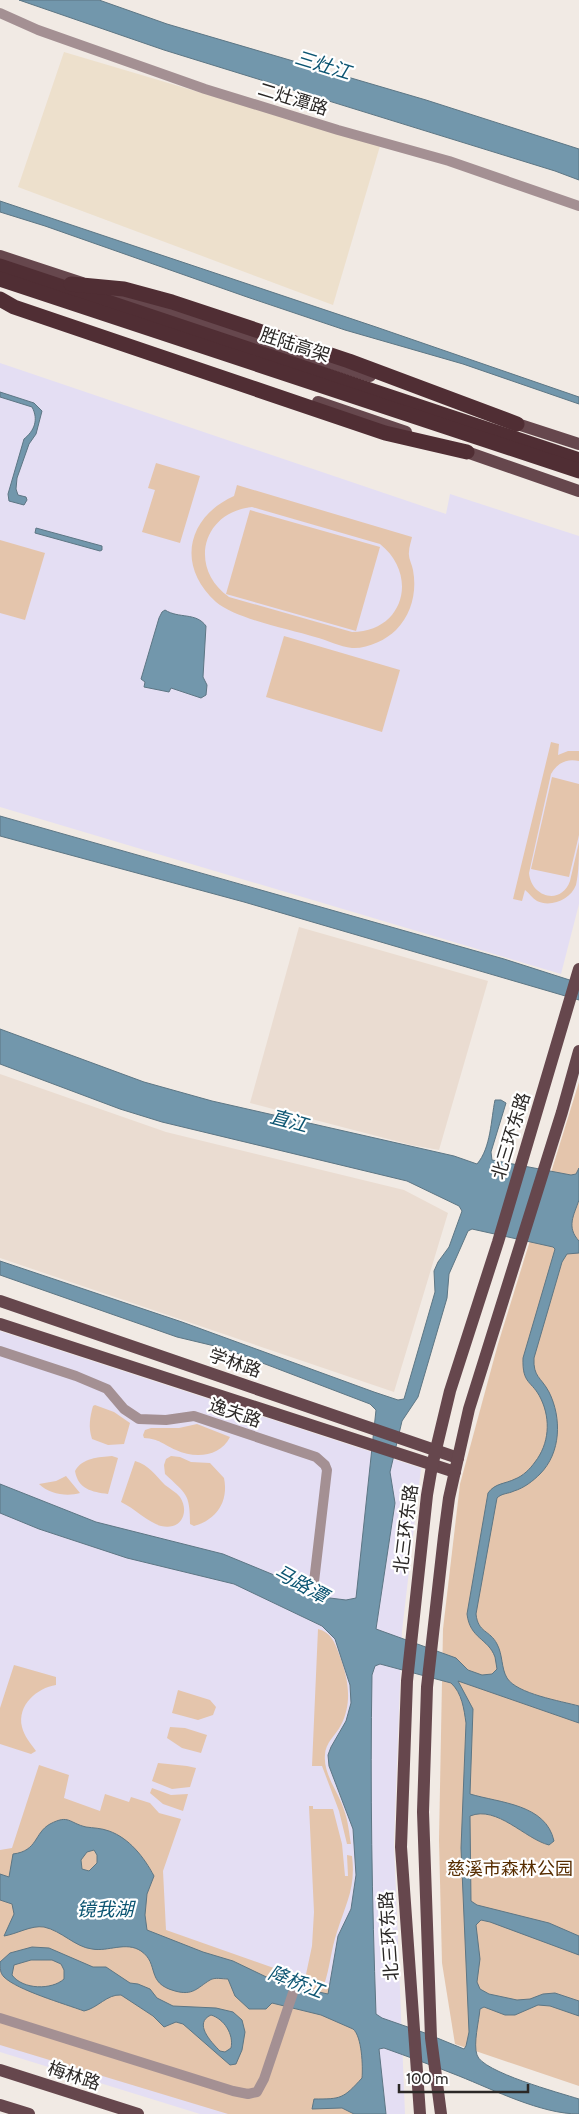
<svg xmlns="http://www.w3.org/2000/svg" width="579" height="2114" viewBox="0 0 579 2114" font-family="Cabin,'Noto Sans SC',sans-serif">
  <style>
    .built { fill: #eadcd1 }
    .education { fill: #e4def3 }
    .medical { fill: #ede0cc }
    .green { fill: #e4c5ac; fill-rule: evenodd }
    .water { fill: #7297ac; stroke: #5d7684; fill-rule: evenodd }
    .lines { fill: none; stroke-linecap: round; stroke-linejoin: round }
    .minor { stroke: #a49093; stroke-width: 10 }
    .major { stroke: #66474d; stroke-width: 12 }
    .highway { stroke: #502e34; stroke-width: 15 }
    .labels { text-anchor: middle; dominant-baseline: central; stroke-width: 4.5; stroke-linejoin: round; paint-order: stroke }
    .street-label { font-size: 18px; fill: #2b2826; stroke: #fff }
    .park-label { font-size: 18px; fill: #572d00; stroke: #fff }
    .water-label { font-size: 19px; font-style: italic; fill: #0c5572; stroke: #fff }
  </style>
  <rect width="100%" height="100%" fill="#f1eae4"/>
  <!-- built -->
  <g class="built">
    <polygon points="299,927 488,981 439,1150 411,1145 250,1103"/>
    <polygon points="0,1074 166,1132 404,1190 448,1213 394,1392 0,1258"/>
  </g>
  <!-- education -->
  <g class="education">
    <polygon points="0,363 446,514 450,494 579,536 579,904 561,974 0,807"/>
    <polygon points="0,1331 421,1468 402,1631 394,1843 405,2114 200,2114 0,2052"/>
  </g>
  <!-- medical -->
  <polygon class="medical" points="64,52 380,146 333,305 18,187"/>
  <!-- green -->
  <g class="green">
    <polygon points="156,463 200,476 180,543 142,532 155,490 148,488"/>
    <path d="M237 485 412 537C411 542 409 547 409 552 408 558 412 564 413 570 417 591 412 614 396 630 386 640 367 649 352 648 340 647 327 640 315 637 289 629 236 619 216 602 176 566 187 517 234 496ZM252 507 380 544C419 575 404 632 352 632L229 597C188 568 202 512 252 507Z"/>
    <polygon points="250,510 380,547 356,631 226,594"/>
    <polygon points="0,540 45,553 25,620 0,613"/>
    <polygon points="284,636 400,670 382,732 266,697"/>
    <path d="M551 742 559 744 558 755 568 751H579V761C567 758 557 763 551 774L529 873C531 897 561 906 570 881L579 842C579 856 579 872 576 885 571 899 551 908 537 901 532 898 529 893 525 890L522 901 513 899Z"/>
    <polygon points="552,777 579,784 579,835 569,877 531,869"/>
    <polygon points="579,1082 579,2086 455,2044 442,1963 439,1840 443,1629 460,1484 498,1344"/>
    <path d="M95 1405 114 1412 130 1423 124 1444 108 1445 92 1439C88 1427 90 1417 93 1406Z"/>
    <path d="M197 1424 230 1437C220 1457 195 1459 176 1450 162 1444 160 1439 144 1438L143 1435 145 1430 151 1428H179Z"/>
    <path d="M112 1456 118 1458 108 1494C92 1492 78 1489 75 1471 82 1458 99 1457 112 1456Z"/>
    <path d="M171 1456 180 1457 191 1462 210 1463 224 1478C229 1502 216 1520 194 1526L190 1524C190 1493 186 1494 165 1474L164 1465 166 1459Z"/>
    <path d="M135 1461C149 1465 155 1475 165 1485 170 1489 176 1492 180 1497 190 1512 181 1531 161 1526 149 1523 134 1508 121 1502Z"/>
    <path d="M66 1476 80 1493C67 1497 49 1494 39 1484L56 1481Z"/>
    <path d="M318 1629C331 1632 335 1643 339 1654 348 1677 353 1702 341 1725 336 1735 325 1743 325 1755 323 1774 339 1793 344 1810 348 1820 349 1833 351 1844H347L339 1811 322 1766H312Z"/>
    <path d="M14 1665 56 1677V1685C37 1688 17 1705 22 1727 24 1736 31 1744 36 1751L31 1754 0 1744V1708Z"/>
    <polygon points="178,1690 210,1700 216,1707 213,1715 198,1720 172,1713"/>
    <polygon points="170,1727 185,1728 207,1735 201,1753 182,1748 167,1738"/>
    <polygon points="158,1763 187,1766 196,1768 190,1787 172,1789 152,1781"/>
    <path d="M39 1765 69 1775 64 1798 100 1811 105 1794 129 1802 131 1797 150 1803 159 1813 181 1819 163 1871 166 1930 305 1979 312 1946 314 1912 309 1806H313V1809H333L342 1844 345 1876H348L347 1855 352 1856C356 1888 346 1903 337 1932 331 1949 330 1968 324 1985L371 2002 380 2114H228L0 2045V1850L12 1848Z"/>
    <polygon points="152,1788 171,1795 188,1794 183,1811 163,1804 150,1793"/>
  </g>
  <!-- water -->
  <g class="water">
    <polygon points="19,0 99,0 167,24 426,100 579,149 579,180 555,171 164,50"/>
    <polygon points="0,201 376,327 579,397 579,404 463,364 345,330 247,297 45,226 0,212"/>
    <path d="M0 392 34 403 42 411 36 434 29 444 17 478 16 489 18 495 26 497 27 500 24 505 9 501 8 494 24 439C34 431 39 420 32 407L0 397Z"/>
    <polygon points="36,528 102,546 102,550 100,551 35,533"/>
    <path d="M165 610C179 619 196 612 206 626L203 677 207 685 206 695 201 698 171 688 169 692 144 687 145 682 141 679 159 618 162 612Z"/>
    <polygon points="0,816 504,959 579,983 579,1000 244,902 0,836"/>
    <path d="M0 1029 144 1082 212 1101 454 1156 477 1164C491 1148 491 1119 495 1100H501L506 1103 491 1152 492 1160 571 1175 576 1174 579 1168C579 1177 579 1191 579 1200 574 1215 566 1227 579 1241V1253L567 1254 562 1262 534 1358C533 1377 541 1377 549 1392 562 1418 561 1453 540 1474 533 1481 524 1488 514 1491 508 1494 502 1493 497 1498L476 1614C478 1633 490 1630 497 1644 503 1655 501 1668 507 1678 517 1694 561 1701 579 1706V1723L458 1681 473 1709 470 1794C500 1803 546 1804 554 1841L549 1845C525 1839 497 1805 470 1816L471 1901 477 1905 549 1923 579 1936V1955L490 1922 481 1920 476 1925 480 1959 477 1982 480 1989 489 1994 517 2000 530 1999 543 1994 555 1993 579 2001V2016L550 2006 538 2005 515 2015H505L484 2007 480 2009C479 2021 473 2044 477 2055 482 2072 560 2093 579 2099V2114C541 2114 494 2090 459 2076 434 2066 409 2057 384 2048L379 2049 386 2114H354L342 2108 312 2109 314 2099C341 2099 343 2099 362 2078 363 2067 362 2036 353 2029L321 2015 272 2003 266 2009H249L235 1996 228 1979C222 1979 215 1977 210 1980 197 1988 193 1996 175 1991 145 1983 160 1964 141 1951 126 1941 108 1952 92 1949 75 1947 62 1931 44 1927 31 1925 17 1934 4 1936L14 1914 12 1904 0 1900V1874L9 1877 13 1854C38 1851 34 1833 50 1824 69 1814 69 1823 86 1827 93 1828 101 1828 109 1831 129 1838 144 1857 154 1876L147 1894 145 1915 147 1930 203 1952 233 1961 281 1984 328 1994 338 1936 351 1909 356 1875 353 1829 329 1766 328 1755 331 1747 346 1721 351 1703 350 1685 335 1639 322 1626 234 1584 127 1558 39 1529 0 1513V1484L96 1522 223 1554 330 1598 346 1600 356 1598 376 1410 370 1404 223 1348 177 1337 0 1275V1261L182 1322 374 1392 398 1400 404 1399 435 1292 434 1271 438 1262 449 1247 462 1211 459 1206 407 1181 162 1122 120 1109 0 1064ZM472 1229 553 1247 555 1249 523 1358C522 1385 532 1380 541 1399 551 1420 549 1444 535 1462 530 1469 523 1476 515 1479 505 1484 495 1483 488 1493L467 1614C470 1639 488 1638 495 1657 496 1661 496 1665 497 1669L492 1674 482 1675 468 1670 456 1658 376 1629 395 1503 390 1472 402 1421 418 1397 447 1298 449 1274 468 1231ZM380 1664 451 1683C462 1693 464 1709 466 1723L461 1848 469 2032 466 2046 464 2049 425 2033 382 2018 376 2014C372 1901 370 1788 372 1675L375 1666ZM94 1850 97 1855V1863L89 1871 82 1869 81 1860 87 1852Z"/>
    <path d="M32 1947 49 1948 93 1967H106L130 1983 138 1984 150 1989 157 1998 173 2006 216 2008 233 2012 242 2020 245 2032 242 2050 236 2064 230 2065 183 2024 176 2022 164 2027 153 2016 121 1995C107 1994 98 2008 84 2011 65 2004 17 1990 4 1977 0 1973 0 1968 0 1962L10 1953ZM31 1960H52L61 1964 64 1970V1979C52 1990 23 1990 12 1975L14 1965ZM211 2015C224 2019 234 2034 231 2048L225 2052 220 2051C211 2042 193 2023 211 2015Z"/>
  </g>
  <g class="lines">
    <!-- minor -->
    <g class="minor">
      <polyline points="0,13 38,30 205,89 338,130 449,161 579,206"/>
      <polyline points="0,1351 76,1376 107,1389 124,1409 139,1419 166,1420 194,1416 316,1457 325,1465 327,1470 314,1582"/>
      <polyline points="0,2018 233,2091 248,2094 257,2092 264,2079 297,1981"/>
    </g>
    <!-- major -->
    <g class="major">
      <polyline points="0,256 82,283"/>
      <polyline points="113,293 370,376"/>
      <polyline points="318,402 406,432"/>
      <polyline points="508,421 579,444"/>
      <polyline points="458,449 579,491"/>
      <polyline points="0,1301 458,1458"/>
      <polyline points="0,1324 455,1472"/>
      <polyline points="0,2070 138,2114"/>
      <polyline points="0,2105 29,2114"/>
      <polyline points="420,2114 401,1847 407,1681 427,1495 432,1466 450,1391 498,1242 579,969"/>
      <polyline points="441,2114 431,2038 423,1812 427,1687 444,1536 449,1498 469,1409 562,1112 579,1051"/>
    </g>
    <!-- highway -->
    <g class="highway">
      <polyline points="0,266 579,460"/>
      <polyline points="0,279 579,471"/>
      <polyline points="71,284 124,289 172,302 349,361 517,424"/>
      <polyline points="0,299 14,307 385,433 467,452"/>
    </g>
  </g>
  <g class="labels">
    <!-- street labels -->
    <g class="street-label">
      <text transform="translate(293 99) rotate(17)">二灶潭路</text>
      <text transform="translate(295 345) rotate(18)">胜陆高架</text>
      <text transform="translate(511 1136) rotate(-73)">北三环东路</text>
      <text transform="translate(235 1363) rotate(19)">学林路</text>
      <text transform="translate(235 1413) rotate(19)">逸夫路</text>
      <text transform="translate(406 1529) rotate(-83)">北三环东路</text>
      <text transform="translate(389 1936) rotate(-94)">北三环东路</text>
      <text transform="translate(74 2076) rotate(18)">梅林路</text>
    </g>
    <!-- park labels -->
    <g class="park-label">
      <text x="510" y="1869">慈溪市森林公园</text>
    </g>
    <!-- water labels -->
    <g class="water-label">
      <text transform="translate(323 65) rotate(17)">三灶江</text>
      <text transform="translate(289 1121) rotate(15)">直江</text>
      <text transform="translate(301 1584) rotate(29)">马路潭</text>
      <text x="105" y="1909">镜我湖</text>
      <text transform="translate(296 1982) rotate(21)">降桥江</text>
    </g>
  </g>
  <!-- scale -->
  <path d="M399 2084v8h129v-8" fill="none" stroke="#2b2826" stroke-width="2.5"/>
  <text x="406" y="2084" font-size="15" fill="#2b2826" stroke="#ffffff" stroke-width="4" paint-order="stroke">100 m</text>
</svg>
